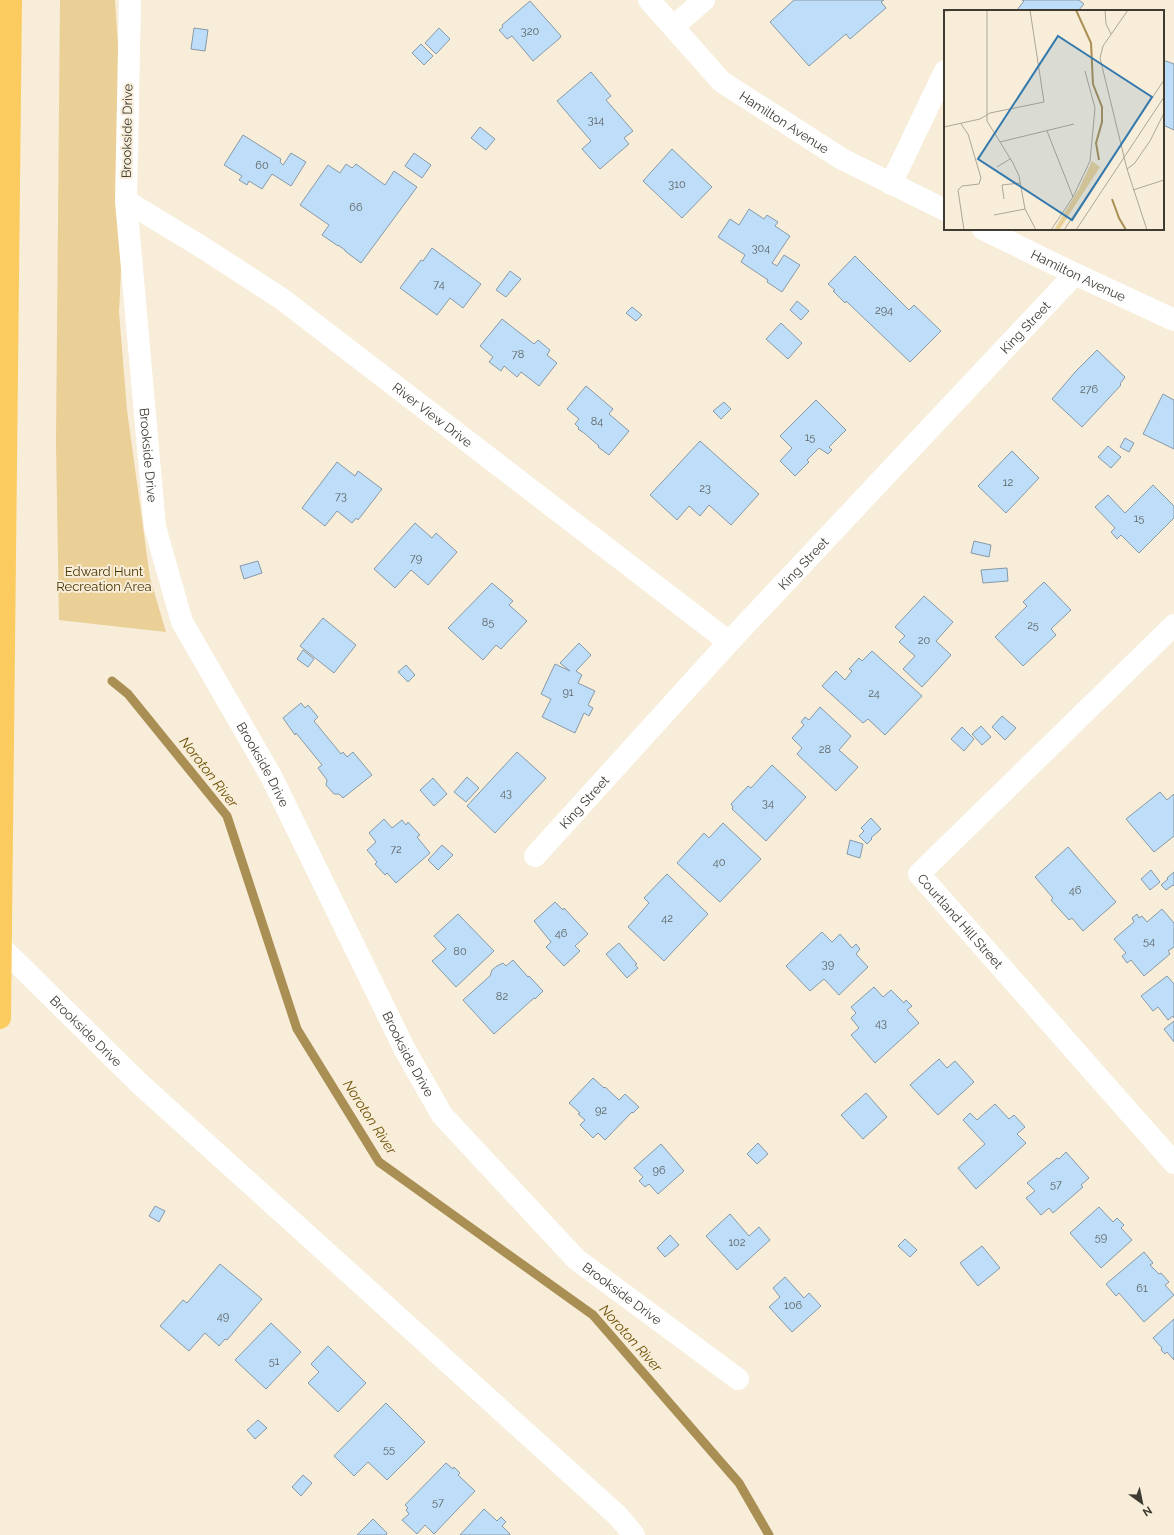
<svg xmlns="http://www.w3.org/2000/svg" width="1174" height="1535" viewBox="0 0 1174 1535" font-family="Raleway,sans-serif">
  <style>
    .green { fill: #eacf96 }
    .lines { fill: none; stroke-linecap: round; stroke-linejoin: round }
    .stream { stroke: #aa8f54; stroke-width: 9 }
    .building { fill: #bdddf8; stroke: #8899a7 }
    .minor { stroke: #fff; stroke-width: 22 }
    .highway { stroke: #fbcb60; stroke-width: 22 }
    .labels { text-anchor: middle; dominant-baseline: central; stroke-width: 4; stroke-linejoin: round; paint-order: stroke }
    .number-label { font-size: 11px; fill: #5e6464 }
    .street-label { font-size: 13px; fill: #3f3b33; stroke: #f7edd9 }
    .park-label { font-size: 13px; fill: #4b3704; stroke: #f7edd9 }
    .water-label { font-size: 14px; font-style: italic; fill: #6e5205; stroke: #f7edd9 }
    .inset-river { fill: none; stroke: #aa8f54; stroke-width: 2 }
    .inset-road { fill: none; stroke: #ada697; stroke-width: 1 }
    .view { fill: #3379ae; fill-opacity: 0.15; stroke: #3379ae; stroke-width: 2 }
    .inset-edge { fill: none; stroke: #3f3b33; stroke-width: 2 }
  </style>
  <rect width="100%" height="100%" fill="#f7edd9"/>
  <!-- green -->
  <polygon class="green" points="60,0 115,0 126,167 119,312 127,410 150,578 166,632 59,620 56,442"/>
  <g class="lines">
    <!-- stream -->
    <polyline class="stream" points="112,681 128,694 227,816 297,1029 379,1162 593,1315 739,1483 769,1535"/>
  </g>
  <!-- building -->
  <g class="building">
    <polygon points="794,0 884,0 881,2 886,8 850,39 846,34 809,66 770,22"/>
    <polygon points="1022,0 1079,0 1084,4 1078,11 1018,11 1017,10 1024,1"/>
    <polygon points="530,1 561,36 560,38 533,61 512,36 507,39 499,30 503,27 502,25"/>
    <polygon points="194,28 208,30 205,51 191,49"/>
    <polygon points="439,28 450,39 436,54 425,43"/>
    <polygon points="421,44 433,56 424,65 412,53"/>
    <polygon points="1163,60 1174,64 1174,130 1163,125"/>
    <polygon points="591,72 611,96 606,100 633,131 624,138 629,144 600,169 582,149 591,141 557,101"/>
    <polygon points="480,127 495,139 486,150 471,138"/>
    <polygon points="243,135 281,159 280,162 283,165 291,153 306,162 291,186 272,174 262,189 249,181 247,185 239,180 242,176 224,165"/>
    <polygon points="672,149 712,187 682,218 643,181"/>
    <polygon points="414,153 431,165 422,178 405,166"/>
    <polygon points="346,164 352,168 356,164 385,185 394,171 417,187 361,263 345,251 345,250 338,245 338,246 322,235 329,225 300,205 328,165 340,173"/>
    <polygon points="749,209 764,219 767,215 778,222 775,226 790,236 772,263 777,266 784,255 800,265 782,292 767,282 768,280 741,262 745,255 718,237 730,219 739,225"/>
    <polygon points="432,248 481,284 463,308 450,298 437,315 400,288 421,260 423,261"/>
    <polygon points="855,256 909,310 914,305 941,331 910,362 846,301 845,303 833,291 835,290 828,284"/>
    <polygon points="510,271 521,279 506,297 496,290"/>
    <polygon points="797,301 809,311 801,320 790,310"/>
    <polygon points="632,307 642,315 636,321 626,313"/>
    <polygon points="502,319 534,344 538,340 550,350 547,355 557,363 539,386 521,372 517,377 504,366 501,371 489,362 493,357 480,346"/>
    <polygon points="781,323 802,343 788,359 766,339"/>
    <polygon points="1097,350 1125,377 1120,384 1121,385 1082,427 1052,399 1076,371"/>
    <polygon points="586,386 613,409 609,414 629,431 609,455 598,447 599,446 584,433 578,429 579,428 575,424 579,419 567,409"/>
    <polygon points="1163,394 1174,400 1174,449 1143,434"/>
    <polygon points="816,400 846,430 829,447 832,450 828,454 819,448 807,460 809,462 795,476 780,461 792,448 780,436"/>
    <polygon points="724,402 731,409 721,419 713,411"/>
    <polygon points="1125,438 1134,443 1129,452 1120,447"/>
    <polygon points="700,441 759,494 731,525 709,505 700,516 689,506 677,520 650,495"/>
    <polygon points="1108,446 1121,457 1111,468 1098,457"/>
    <polygon points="1012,451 1039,478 1006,513 978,486"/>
    <polygon points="337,462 355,476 358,471 382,489 358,520 356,518 352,523 337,511 325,526 302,508"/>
    <polygon points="1153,485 1174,506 1174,518 1139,553 1121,535 1117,539 1111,532 1115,528 1095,507 1108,495 1125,513"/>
    <polygon points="415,523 432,538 436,533 457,552 428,585 411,570 395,588 374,569"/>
    <polygon points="974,541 991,545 989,557 971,553"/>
    <polygon points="258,561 262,573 244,579 240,566"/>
    <polygon points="1007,568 1008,581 983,583 981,570"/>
    <polygon points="1044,582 1071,610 1051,629 1056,635 1023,666 995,637 1027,606 1023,602"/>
    <polygon points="492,583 513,601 509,605 527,621 501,649 496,645 483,660 448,628"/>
    <polygon points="924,596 953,622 936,641 951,655 922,687 903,669 915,656 899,642 905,636 895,627"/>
    <polygon points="323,618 356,645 334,673 300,646"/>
    <polygon points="579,643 591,655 576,671 582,675 578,683 595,691 588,705 593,708 589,716 584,713 575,733 542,717 551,699 541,694 555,664 570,671 560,663"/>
    <polygon points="303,650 314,659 308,667 297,659"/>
    <polygon points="872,651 922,696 885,735 868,719 863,723 822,686 836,671 845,680 852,671 849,669 859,658 862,661"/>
    <polygon points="406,665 415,675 408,682 398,672"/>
    <polygon points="301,703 305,708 308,705 318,717 314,721 341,754 343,752 347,757 353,752 372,775 343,798 339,794 334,794 326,785 327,780 318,768 322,765 296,733 295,735 283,718"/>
    <polygon points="820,707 851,736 839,750 858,767 836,791 797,754 802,748 792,738 804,725 801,722 805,717 809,720"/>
    <polygon points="1002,716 1016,728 1005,740 992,727"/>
    <polygon points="981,726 991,737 982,745 972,734"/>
    <polygon points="962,727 974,739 964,751 951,739"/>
    <polygon points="517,752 546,778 495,833 467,806"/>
    <polygon points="772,765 806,797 766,841 732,809 733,807 731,804 748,786 751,788"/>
    <polygon points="467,777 479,788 466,802 454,792"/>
    <polygon points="433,778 447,794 434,806 420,790"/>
    <polygon points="1160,792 1167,800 1174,794 1174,836 1154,852 1126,819"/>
    <polygon points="871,818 881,829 871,838 872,839 867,844 859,836 864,831 861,828"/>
    <polygon points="384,819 392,828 402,820 406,825 408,822 420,835 417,837 430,853 396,883 387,873 385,875 375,864 377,862 367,850 376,842 369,833"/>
    <polygon points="723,823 761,859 720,902 677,863 704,833 709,838"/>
    <polygon points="850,840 863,844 860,858 847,854"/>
    <polygon points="442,845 453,855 438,870 428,860"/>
    <polygon points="1068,847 1116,902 1083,931 1072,918 1069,920 1051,900 1053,898 1035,877"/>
    <polygon points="1151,870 1160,882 1150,890 1141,879"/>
    <polygon points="1174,872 1174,886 1173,885 1166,890 1161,885 1168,879 1167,878"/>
    <polygon points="667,874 708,914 664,961 628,927 649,903 644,898"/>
    <polygon points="555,902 563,910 564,908 588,934 575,946 580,951 564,966 546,947 551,942 534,921"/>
    <polygon points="1162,909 1174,923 1174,947 1168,951 1170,954 1144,976 1131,960 1127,963 1122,956 1126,953 1114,939 1134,922 1132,918 1137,914 1139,918 1142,916 1147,922"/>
    <polygon points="458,914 494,951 456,987 432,961 446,949 434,936"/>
    <polygon points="822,932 832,942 840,934 852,948 856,944 860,949 856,954 868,967 839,995 824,979 810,991 786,966"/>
    <polygon points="619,943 637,964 635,965 638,968 627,978 606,954"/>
    <polygon points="513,960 528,977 529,976 543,991 535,999 534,998 494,1034 463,1000 490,976 492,970 497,966 503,963 506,966"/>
    <polygon points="1167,976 1174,984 1174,1018 1173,1016 1168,1020 1158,1007 1153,1011 1141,996"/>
    <polygon points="874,987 883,997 891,990 904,1003 906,1000 912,1006 907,1010 919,1023 875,1063 851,1035 859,1028 851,1018 856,1013 851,1007"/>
    <polygon points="1174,1021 1174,1042 1164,1029"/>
    <polygon points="939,1059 947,1068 955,1061 974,1082 938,1115 910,1085"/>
    <polygon points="593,1078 604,1088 605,1087 619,1100 625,1094 639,1107 633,1113 632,1112 605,1140 598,1133 593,1138 580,1125 585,1120 578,1114 580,1113 569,1103"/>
    <polygon points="866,1093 887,1117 863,1139 841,1115"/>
    <polygon points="995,1104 1009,1119 1014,1115 1025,1127 1017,1134 1026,1143 976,1189 958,1168 985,1144 963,1120 970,1113 977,1120"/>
    <polygon points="758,1143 768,1154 757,1164 747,1154"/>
    <polygon points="661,1144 684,1171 658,1194 649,1184 645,1187 639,1181 643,1177 634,1168"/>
    <polygon points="1066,1152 1089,1178 1081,1185 1083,1187 1053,1213 1049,1208 1041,1215 1026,1198 1035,1191 1027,1183 1057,1158 1059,1159"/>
    <polygon points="155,1206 165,1211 159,1222 149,1216"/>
    <polygon points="1099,1207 1113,1222 1117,1218 1124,1225 1121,1228 1132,1240 1101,1268 1070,1233"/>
    <polygon points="730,1214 749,1236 759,1227 770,1240 737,1270 706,1236"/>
    <polygon points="670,1235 679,1245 665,1257 657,1248"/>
    <polygon points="905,1239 917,1250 910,1257 898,1246"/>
    <polygon points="982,1246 1000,1268 978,1286 960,1263"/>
    <polygon points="1144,1252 1153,1263 1150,1265 1159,1274 1161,1273 1169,1282 1165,1285 1174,1295 1144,1322 1119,1293 1116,1296 1106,1284"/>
    <polygon points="220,1264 262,1299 227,1340 225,1339 219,1346 205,1333 189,1351 160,1326 183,1300 187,1303"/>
    <polygon points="785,1277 804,1298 809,1293 821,1306 792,1332 769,1307 780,1297 773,1288"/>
    <polygon points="1174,1319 1174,1360 1167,1352 1165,1354 1161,1350 1162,1348 1153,1338"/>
    <polygon points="271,1323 301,1352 266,1389 235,1360"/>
    <polygon points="328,1346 366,1383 338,1412 308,1383 319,1372 311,1364"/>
    <polygon points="386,1403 425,1442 387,1480 368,1462 354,1476 334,1456"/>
    <polygon points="258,1420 267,1428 255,1439 247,1430"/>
    <polygon points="446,1463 453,1469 454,1467 460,1473 458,1475 475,1491 434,1534 425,1525 417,1534 402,1520 409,1514 406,1510 408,1508 405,1505"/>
    <polygon points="303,1475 312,1483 301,1496 292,1487"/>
    <polygon points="484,1509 497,1521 501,1517 506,1522 502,1526 510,1534 509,1535 460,1535"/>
    <polygon points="373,1519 387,1533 386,1535 357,1535"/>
  </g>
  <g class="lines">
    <!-- minor -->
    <g class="minor">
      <path id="s1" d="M130 0 126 201 155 527 182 622 271 776 405 1050 442 1115 576 1259 738 1379"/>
      <path id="s2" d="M649 0 722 82 842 159 945 210"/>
      <polyline points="673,27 704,0"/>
      <polyline points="891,184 945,71"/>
      <path id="s3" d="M126 201 205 249 282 299 729 642"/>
      <path id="s4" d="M983 229 1075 274 1174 320"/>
      <path id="s5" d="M1174 625 919 874 1174 1163"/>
      <path id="s6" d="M535 856 729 642 1075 274"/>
      <path id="s7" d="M0 946 139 1083 618 1516 634 1535"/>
    </g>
    <!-- highway -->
    <polyline class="highway" points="0,1018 11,0"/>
  </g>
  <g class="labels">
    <!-- number labels -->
    <g class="number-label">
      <text x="530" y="31">320</text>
      <text x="596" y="120">314</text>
      <text x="262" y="165">60</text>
      <text x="677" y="184">310</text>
      <text x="356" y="207">66</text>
      <text x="761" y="248">304</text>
      <text x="439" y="284">74</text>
      <text x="884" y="310">294</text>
      <text x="518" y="354">78</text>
      <text x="1089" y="389">276</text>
      <text x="597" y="421">84</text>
      <text x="810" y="437">15</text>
      <text x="1008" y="482">12</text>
      <text x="705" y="488">23</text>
      <text x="341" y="496">73</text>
      <text x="1139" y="518">15</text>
      <text x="416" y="558">79</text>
      <text x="488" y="622">85</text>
      <text x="1033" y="625">25</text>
      <text x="924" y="640">20</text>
      <text x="568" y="692">91</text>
      <text x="874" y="693">24</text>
      <text x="825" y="749">28</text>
      <text x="506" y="793">43</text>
      <text x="768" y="803">34</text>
      <text x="396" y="849">72</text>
      <text x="719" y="862">40</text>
      <text x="1075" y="890">46</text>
      <text x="667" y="918">42</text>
      <text x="561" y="933">46</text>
      <text x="1149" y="941">54</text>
      <text x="460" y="951">80</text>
      <text x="828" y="964">39</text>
      <text x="502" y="996">82</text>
      <text x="881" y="1023">43</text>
      <text x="601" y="1110">92</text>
      <text x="659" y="1170">96</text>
      <text x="1056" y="1184">57</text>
      <text x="1101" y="1237">59</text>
      <text x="737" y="1242">102</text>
      <text x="1142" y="1288">61</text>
      <text x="793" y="1305">106</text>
      <text x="223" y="1316">49</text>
      <text x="274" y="1361">51</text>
      <text x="389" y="1449">55</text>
      <text x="438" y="1502">57</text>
    </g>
    <!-- street labels -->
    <g class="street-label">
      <text stroke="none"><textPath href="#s2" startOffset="184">Hamilton Avenue</textPath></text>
      <text transform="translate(127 131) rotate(-89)">Brookside Drive</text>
      <text stroke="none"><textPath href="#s4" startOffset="106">Hamilton Avenue</textPath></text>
      <text stroke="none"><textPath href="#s6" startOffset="721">King Street</textPath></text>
      <text stroke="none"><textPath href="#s3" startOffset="374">River View Drive</textPath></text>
      <text stroke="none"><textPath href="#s1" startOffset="456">Brookside Drive</textPath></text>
      <text stroke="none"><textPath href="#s6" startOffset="397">King Street</textPath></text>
      <text stroke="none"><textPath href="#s1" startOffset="791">Brookside Drive</textPath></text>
      <text stroke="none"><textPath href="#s6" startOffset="73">King Street</textPath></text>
      <text stroke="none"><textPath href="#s5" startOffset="419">Courtland Hill Street</textPath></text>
      <text stroke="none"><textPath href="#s7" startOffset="121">Brookside Drive</textPath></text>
      <text stroke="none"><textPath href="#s1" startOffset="1115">Brookside Drive</textPath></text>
      <text stroke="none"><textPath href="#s1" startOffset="1439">Brookside Drive</textPath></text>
    </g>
    <!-- park labels -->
    <g class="park-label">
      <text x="104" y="571">Edward Hunt<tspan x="104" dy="15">Recreation Area</tspan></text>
    </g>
    <!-- water labels -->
    <g class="water-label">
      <text transform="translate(209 772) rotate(52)">Noroton River</text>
      <text transform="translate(370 1117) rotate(57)">Noroton River</text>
      <text transform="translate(631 1338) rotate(48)">Noroton River</text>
    </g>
  </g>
  <!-- overview -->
  <g transform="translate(944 10)">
    <rect width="220" height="220" fill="#f7edd9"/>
    <path d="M148 151 156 157 115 220H110L135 179Z" fill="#eacf96"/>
    <path class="inset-river" d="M132 0 147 33 149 74 158 97V112L152 133 155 150M168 189 175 208 182 220"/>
    <path class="inset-road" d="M43 0V111L69 153 75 166 81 199 92 220M161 0 162 14 167 24M184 0 159 36 156 48 183 159 203 220M0 1 15 0M17 114 24 124 37 168 35 174 18 176 14 180 20 220M0 117 36 109 46 103 100 92 86 0M103 121 129 187M56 132 130 114M53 157 66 149M183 159 190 154 206 131 220 103M189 180 220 170M60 189 58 175 76 173M50 205 81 199M107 220 129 187 146 151 151 98 141 61M120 220 220 70M132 220 220 87"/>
    <path class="view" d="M114 26 208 87 128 210 34 149Z"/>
    <rect width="220" height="220" class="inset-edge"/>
  </g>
  <!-- north arrow -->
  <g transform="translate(1142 1503) rotate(147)" stroke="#f7edd9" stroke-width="3" paint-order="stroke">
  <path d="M0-3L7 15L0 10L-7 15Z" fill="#3f3b33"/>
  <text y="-6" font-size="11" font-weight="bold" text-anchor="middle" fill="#3f3b33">N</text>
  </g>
</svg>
